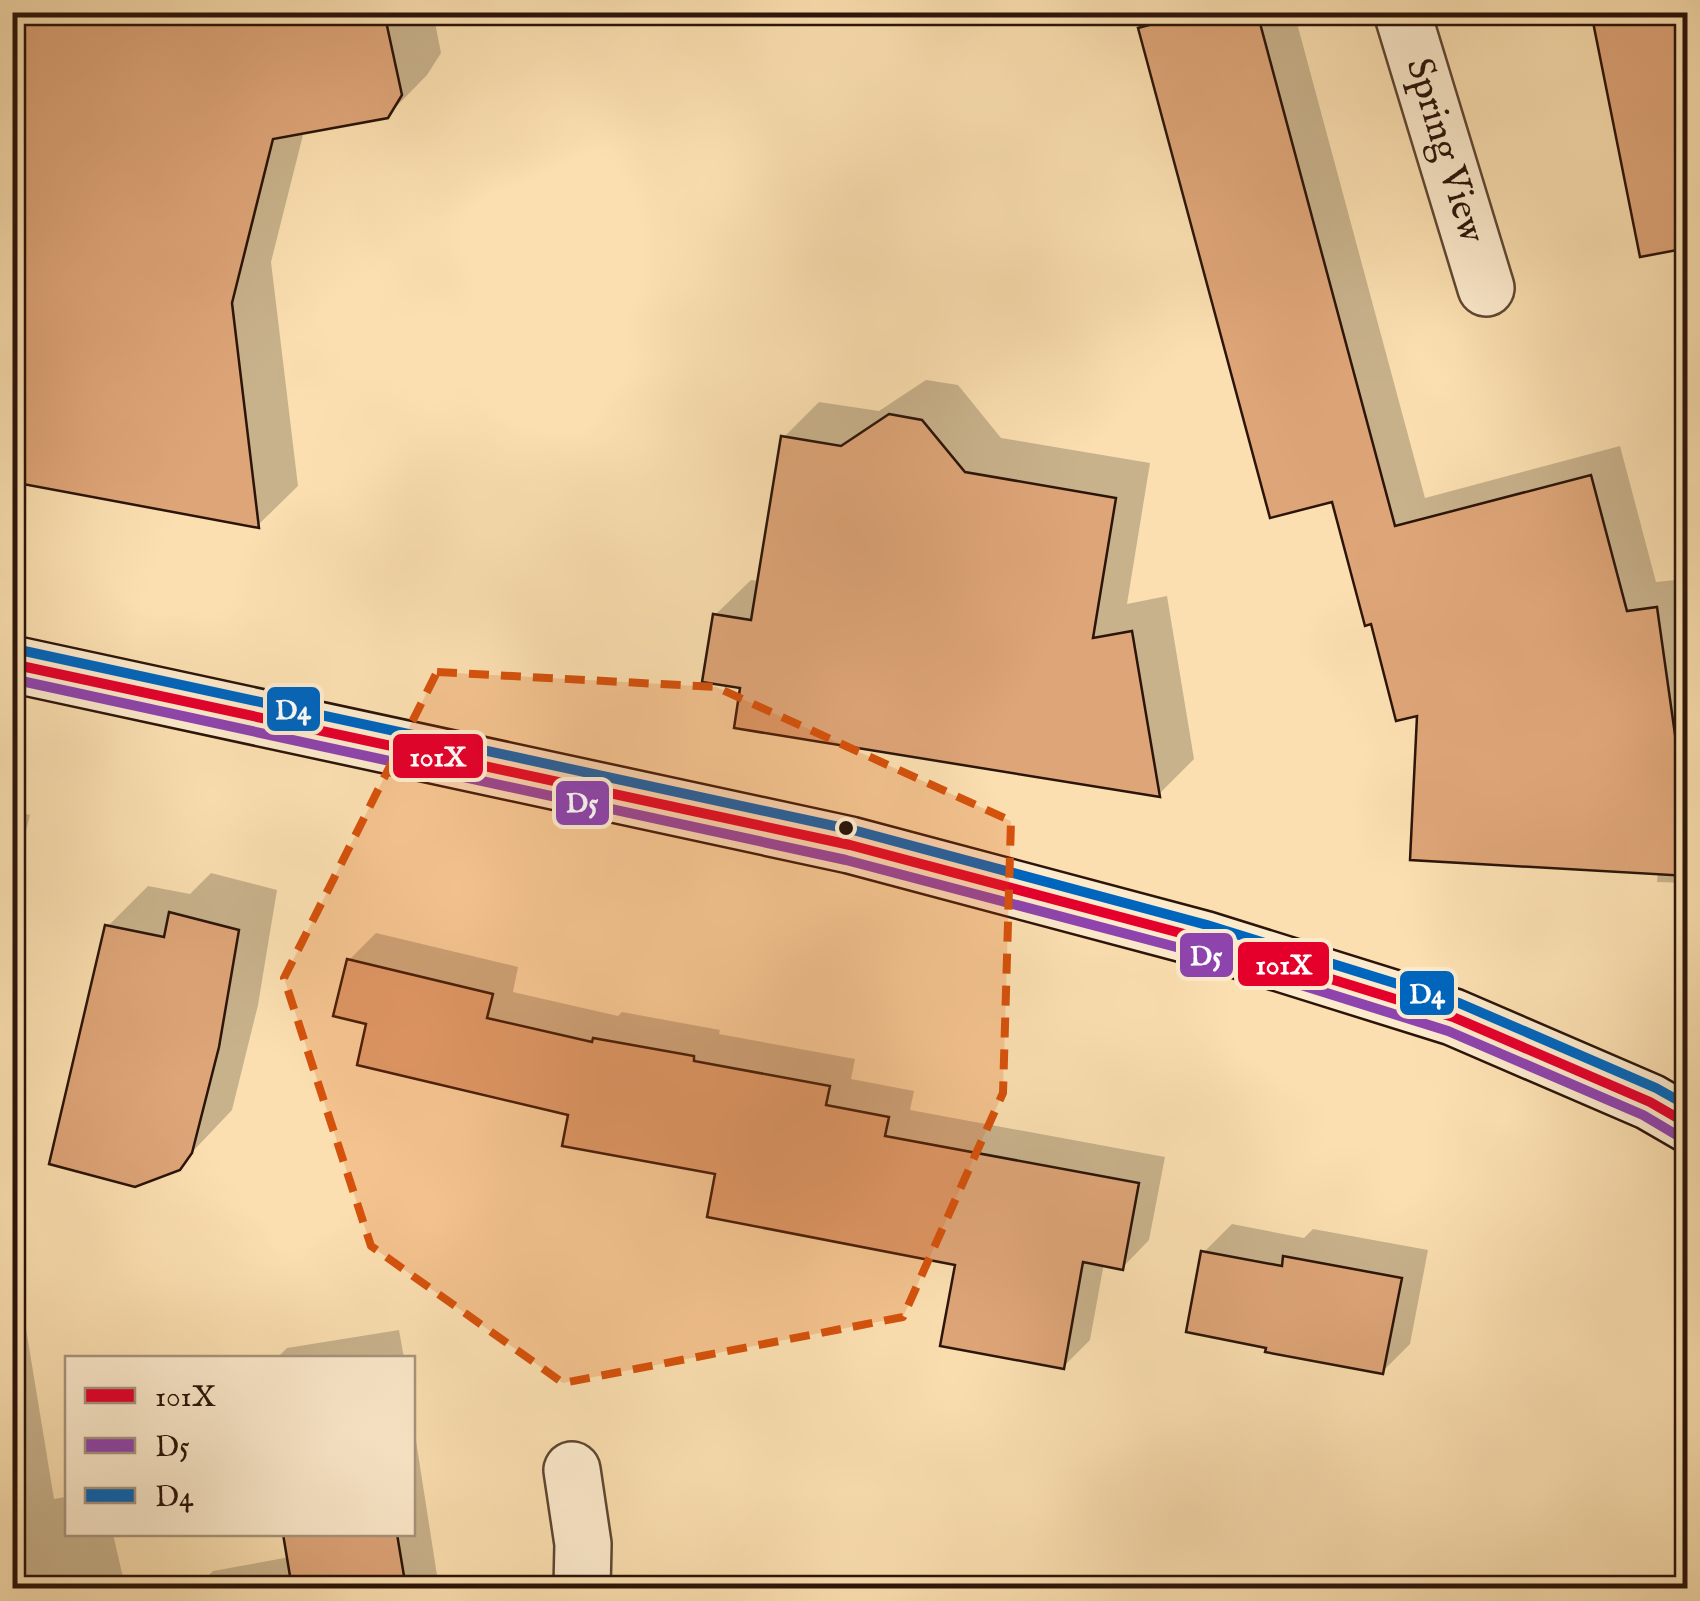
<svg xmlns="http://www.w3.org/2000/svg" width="1700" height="1601" viewBox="0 0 1700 1601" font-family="'IM FELL English',serif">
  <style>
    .shadow { fill: #0003 }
    .building { fill: #dea578; stroke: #2b1409; stroke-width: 2.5 }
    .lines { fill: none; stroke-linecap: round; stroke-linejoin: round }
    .minor-casing { stroke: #5f4733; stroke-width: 60 }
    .secondary-casing { stroke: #2b1409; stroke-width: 60 }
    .minor { stroke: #fceacc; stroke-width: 55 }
    .secondary { stroke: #fceacc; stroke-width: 55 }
    .bus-1-casing { stroke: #fceacc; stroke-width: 18 }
    .bus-2-casing { stroke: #fceacc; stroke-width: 18 }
    .bus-3-casing { stroke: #fceacc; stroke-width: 18 }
    .bus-1 { stroke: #e4002b; stroke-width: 10 }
    .bus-2 { stroke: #8e44ad; stroke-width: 10 }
    .bus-3 { stroke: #0065bd; stroke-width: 10 }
    .marked { fill: #d5520c; fill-opacity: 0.2; stroke: #d5520c; stroke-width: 8; stroke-dasharray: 20 12; stroke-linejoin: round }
    .bus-dot { fill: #2b1409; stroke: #fceacc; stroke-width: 4 }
    .labels { text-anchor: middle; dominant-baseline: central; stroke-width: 8; stroke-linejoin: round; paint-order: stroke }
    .street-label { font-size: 38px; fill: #2b1409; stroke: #fceacc }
    .line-badge { stroke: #fceacc; stroke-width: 4 }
    .badge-label { font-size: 28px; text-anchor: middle; font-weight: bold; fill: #fff }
  </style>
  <rect width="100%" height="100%" fill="#fbdfb0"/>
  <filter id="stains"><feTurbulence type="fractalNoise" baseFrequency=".002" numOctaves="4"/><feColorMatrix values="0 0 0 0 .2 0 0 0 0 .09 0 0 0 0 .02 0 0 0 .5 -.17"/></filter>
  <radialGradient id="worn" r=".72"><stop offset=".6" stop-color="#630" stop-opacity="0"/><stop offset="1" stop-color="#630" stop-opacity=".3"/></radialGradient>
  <!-- shadow -->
  <g class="shadow">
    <polygon points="12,12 433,12 441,53 427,75 387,116 304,131 271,262 298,486 258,525"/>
    <polygon points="1140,12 1294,12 1425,498 1620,446 1656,582 1686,579 1688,883 1657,882 1658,872 1420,712 1141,28 1144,25"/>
    <polygon points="1560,12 1688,12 1688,311 1675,248 1595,17 1562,23"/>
    <polygon points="926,380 958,385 1001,438 1150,463 1127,604 1167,596 1194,759 1159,794 715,615 751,580 760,581 784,437 819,402 879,411"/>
    <polygon points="12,810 30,815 12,887"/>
    <polygon points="211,873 277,890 258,1005 232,1110 178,1167 108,926 148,886 190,894"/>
    <polygon points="376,933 518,967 513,992 618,1016 622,1012 720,1030 719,1034 855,1059 851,1079 914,1091 910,1110 1165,1157 1149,1240 1123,1267 1104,1263 1090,1340 1063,1367 958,1263 571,1113 369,1022 349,960"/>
    <polygon points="1232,1224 1304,1238 1313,1229 1428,1250 1410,1344 1382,1372 1204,1252"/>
    <polygon points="17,1274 54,1499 65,1497 68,1534 113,1534 125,1586 123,1588 12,1588 12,1275"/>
    <polygon points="399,1330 404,1358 277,1358 287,1348"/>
    <polygon points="412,1415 439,1588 196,1588 213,1571 290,1557 286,1534 412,1534"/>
  </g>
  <!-- building -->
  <g class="building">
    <polygon points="12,12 384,12 402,95 388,118 273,139 232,303 259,528 12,482"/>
    <polygon points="1197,12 1257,12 1395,526 1591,475 1627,611 1657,607 1680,770 1688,770 1688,876 1410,860 1417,716 1396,721 1371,624 1365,626 1332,502 1270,518 1138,28"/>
    <polygon points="1591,12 1688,12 1688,248 1640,257"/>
    <polygon points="889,414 922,420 965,472 1116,498 1093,638 1132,631 1160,797 734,728 740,688 702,682 713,614 751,620 781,436 841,446"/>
    <polygon points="169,912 239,930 219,1047 192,1153 180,1170 135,1187 49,1164 105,925 164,937"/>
    <polygon points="347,959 493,994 487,1018 592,1042 593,1038 694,1056 694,1061 830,1086 826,1105 889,1117 885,1136 1139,1183 1123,1270 1083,1262 1064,1369 940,1346 955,1265 707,1217 715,1174 562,1146 568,1115 357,1065 366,1024 333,1016"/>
    <polygon points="1201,1251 1282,1266 1283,1256 1402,1278 1383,1374 1265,1352 1266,1348 1186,1332"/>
    <polygon points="283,1534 397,1534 406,1588 292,1588"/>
  </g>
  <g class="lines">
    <defs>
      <g id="minor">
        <path id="s1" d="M1402 12 1486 288"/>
        <polyline points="572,1470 583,1544 582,1588"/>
      </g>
      <polyline id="secondary" points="12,664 850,845 1203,939 1453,1017 1650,1102 1688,1124"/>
    </defs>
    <!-- minor casing -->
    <use href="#minor" class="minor-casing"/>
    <!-- secondary casing -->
    <use href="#secondary" class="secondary-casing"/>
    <!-- minor -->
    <use href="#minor" class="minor"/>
    <!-- secondary -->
    <use href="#secondary" class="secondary"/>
    <defs>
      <polyline id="bus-1" points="12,664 850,845 1203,939 1453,1017 1650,1102 1688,1124"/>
      <polyline id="bus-2" points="12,679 846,860 1199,953 1448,1031 1643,1115 1680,1137"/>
      <polyline id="bus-3" points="15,649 853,830 1207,925 1459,1003 1656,1088 1688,1106"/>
    </defs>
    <!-- bus-1 casing -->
    <use href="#bus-1" class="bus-1-casing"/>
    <!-- bus-2 casing -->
    <use href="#bus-2" class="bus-2-casing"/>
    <!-- bus-3 casing -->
    <use href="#bus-3" class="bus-3-casing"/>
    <!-- bus-1 -->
    <use href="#bus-1" class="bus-1"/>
    <!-- bus-2 -->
    <use href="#bus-2" class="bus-2"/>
    <!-- bus-3 -->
    <use href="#bus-3" class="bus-3"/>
  </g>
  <!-- marked area -->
  <path class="marked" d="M437 672 716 687 1011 821 1003 1093 903 1317 563 1383 371 1246 284 978Z"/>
  <!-- markers -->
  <circle class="bus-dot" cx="846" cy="828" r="9"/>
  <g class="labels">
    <!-- street labels -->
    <g class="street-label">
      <text stroke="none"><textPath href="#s1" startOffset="145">Spring View</textPath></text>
    </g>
  </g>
  <g class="line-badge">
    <rect x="265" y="685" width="57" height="48" rx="10" fill="#0065bd"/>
    <rect x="391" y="732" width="94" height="48" rx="10" fill="#e4002b"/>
    <rect x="554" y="779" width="57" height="48" rx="10" fill="#8e44ad"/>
    <rect x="1178" y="931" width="57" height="48" rx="10" fill="#8e44ad"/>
    <rect x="1236" y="940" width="95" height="48" rx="10" fill="#e4002b"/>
    <rect x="1398" y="969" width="58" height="48" rx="10" fill="#0065bd"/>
  </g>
  <g class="badge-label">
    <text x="293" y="719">D4</text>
    <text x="438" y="766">101X</text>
    <text x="582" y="812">D5</text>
    <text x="1206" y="965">D5</text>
    <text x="1284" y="974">101X</text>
    <text x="1427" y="1003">D4</text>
  </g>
  <!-- margin -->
  <rect width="1700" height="1601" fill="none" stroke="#fbdfb0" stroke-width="50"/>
  <rect x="15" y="15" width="1670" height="1571" fill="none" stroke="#2b1409" stroke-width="5"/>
  <rect x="25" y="25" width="1650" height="1551" fill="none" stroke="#2b1409" stroke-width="2.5"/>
  <!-- legend -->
  <rect x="65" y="1356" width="350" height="180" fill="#fceacc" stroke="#a8947e" stroke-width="2.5"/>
  <rect x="85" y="1388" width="50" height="15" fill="#e4002b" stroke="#a8947e" stroke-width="2.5"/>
  <text x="155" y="1406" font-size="30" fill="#2b1409">101X</text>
  <rect x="85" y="1438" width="50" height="15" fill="#8e44ad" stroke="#a8947e" stroke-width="2.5"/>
  <text x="155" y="1456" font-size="30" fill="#2b1409">D5</text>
  <rect x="85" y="1488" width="50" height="15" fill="#0065bd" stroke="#a8947e" stroke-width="2.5"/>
  <text x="155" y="1506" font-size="30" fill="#2b1409">D4</text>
  <rect width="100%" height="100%" filter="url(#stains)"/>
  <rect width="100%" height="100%" fill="url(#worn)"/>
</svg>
